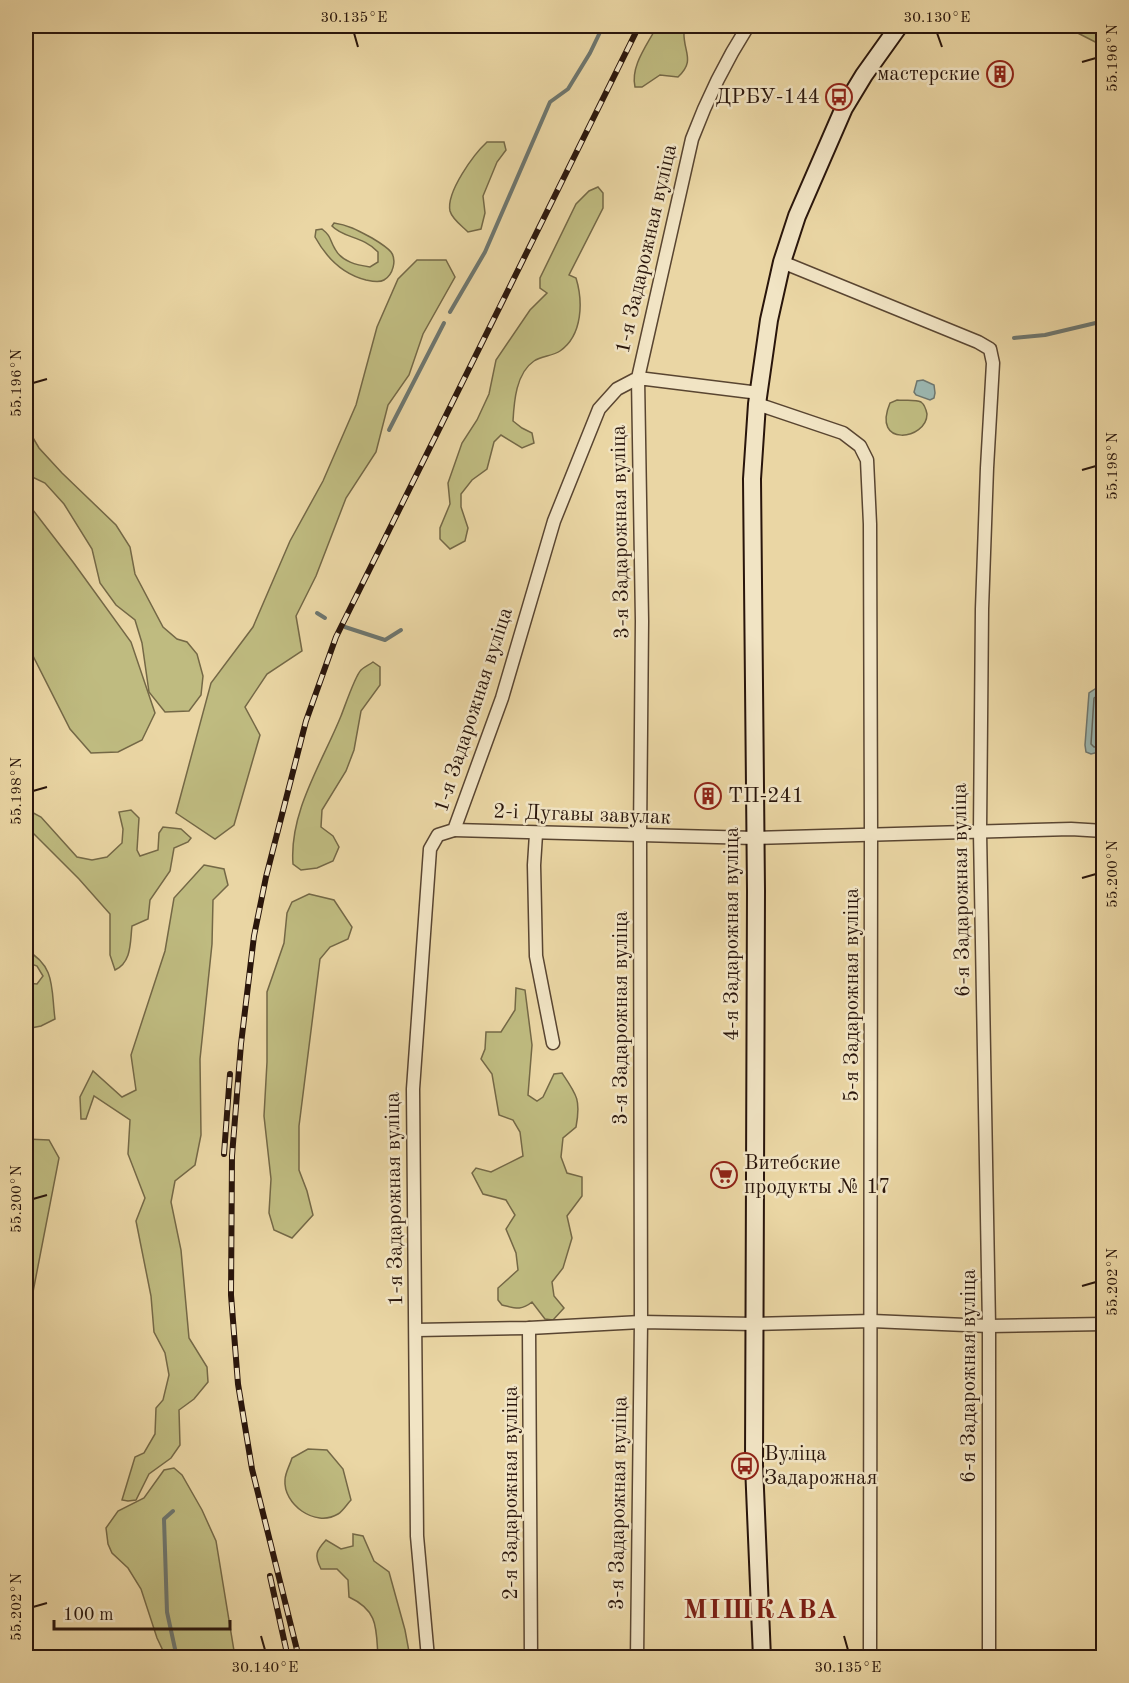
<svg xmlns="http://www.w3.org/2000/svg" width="1129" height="1683" viewBox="0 0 1129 1683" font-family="'Old Standard TT',serif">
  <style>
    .green { fill: #bfbb80; stroke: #746846; stroke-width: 1.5 }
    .water { fill: #9bb7b1; stroke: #6d766f; stroke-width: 1.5 }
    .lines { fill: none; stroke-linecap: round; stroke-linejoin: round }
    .shore { stroke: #62665e; stroke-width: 1.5 }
    .stream { stroke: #6d766f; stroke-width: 4 }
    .street-casing { stroke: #594531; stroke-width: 15 }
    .secondary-casing { stroke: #29150b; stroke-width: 20 }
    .street { stroke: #f1e4c4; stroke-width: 12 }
    .secondary { stroke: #f1e4c4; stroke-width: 16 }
    .rail-casing { stroke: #29150b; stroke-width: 6 }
    .rail { stroke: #f1e4c4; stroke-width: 4; stroke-dasharray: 11; stroke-linecap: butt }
    .ticks { fill: none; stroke: #29150b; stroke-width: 2 }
    .labels { text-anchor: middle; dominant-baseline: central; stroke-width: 5; stroke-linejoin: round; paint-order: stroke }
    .poi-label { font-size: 21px; fill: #29150b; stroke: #f1e4c4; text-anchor: start }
    .street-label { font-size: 21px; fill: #29150b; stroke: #f1e4c4 }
    .district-label { font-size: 27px; font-weight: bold; letter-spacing: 1.5px; fill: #7a1f14; stroke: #f1e4c4 }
    .neatline { fill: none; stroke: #29150b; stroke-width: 2 }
    .ticks-label { font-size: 15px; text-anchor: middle; fill: #29150b }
  </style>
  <rect width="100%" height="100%" fill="#ead6a4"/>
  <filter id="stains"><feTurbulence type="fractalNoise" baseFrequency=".00333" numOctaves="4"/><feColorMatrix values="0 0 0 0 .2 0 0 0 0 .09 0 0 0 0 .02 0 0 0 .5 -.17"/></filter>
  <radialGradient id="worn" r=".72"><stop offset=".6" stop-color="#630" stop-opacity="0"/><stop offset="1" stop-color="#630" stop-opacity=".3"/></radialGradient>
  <!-- green -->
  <g class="green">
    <path d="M657 26H690L684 32C683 52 696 60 678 77L660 75 642 87H635C630 66 648 44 657 26Z"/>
    <polygon points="1064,26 1103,26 1103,46"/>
    <path d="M487 142H504L506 150 497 162 483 196 485 213 481 229 468 232C462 226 452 219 450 211 446 192 474 154 487 142Z"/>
    <path d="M598 187 603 193V208L569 275 576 278C583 301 583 335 560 351 553 356 541 356 534 361 516 373 514 402 513 421L522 428 532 433 534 443 522 448 501 435 494 442 487 469 472 480 461 494V507L468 528 465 541 450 549 440 539V528L450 504 448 483 462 443 477 420 489 394 496 360 530 310 547 293 540 288V278L576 204 589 191Z"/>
    <path d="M334 223C349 225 359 231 372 238 377 241 387 247 391 252 397 260 393 275 384 280 379 283 371 281 366 280 342 274 326 257 315 237L316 230 322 229C332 237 329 239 335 249 342 262 357 265 370 267L378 262V252C363 236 343 238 332 226Z"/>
    <polygon points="417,260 446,260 455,277 423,334 409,375 388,405 376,452 346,498 316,576 296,616 302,651 267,674 245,707 260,735 234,825 215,839 176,813 211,683 253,627 290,541 323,481 356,405 377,327 398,279"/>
    <path d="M897 400C904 401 915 399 921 402 925 405 926 409 927 414 927 440 871 448 890 403Z"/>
    <polygon points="26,426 39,448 62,473 116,525 130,547 135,574 163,627 177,639 187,642 197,654 203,676 201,695 189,711 165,712 149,692 142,643 135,620 116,605 100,583 92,549 64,504 45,483 26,474"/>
    <polygon points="26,501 73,562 131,642 155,713 142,740 118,752 91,753 70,729 26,642"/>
    <path d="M373 662 380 667V685L361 711 354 750 346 771 322 810 321 827 333 836 339 847 333 861 317 868 301 870 293 864C289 812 322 763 341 716 345 706 355 676 361 670 364 667 369 665 373 662Z"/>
    <path d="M26 809 41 817 77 857 92 860 107 857 122 843 123 829 119 812 131 810 139 818 137 850 140 856 158 850 159 833 163 827 181 829 191 838 188 842 174 848 170 871 150 900 148 919 132 926C130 942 132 962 115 970L110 955V914L79 879 26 826Z"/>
    <polygon points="204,865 224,869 228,885 213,900 212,944 200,1059 201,1135 195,1165 175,1181 171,1202 181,1250 189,1338 207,1367 208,1382 194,1399 179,1410 180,1445 171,1458 149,1474 136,1500 128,1501 122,1500 135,1457 144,1453 155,1434 156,1408 163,1400 169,1375 165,1353 154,1332 151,1296 136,1221 145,1198 128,1154 130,1120 94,1096 86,1119 81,1119 80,1097 93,1071 122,1097 136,1090 131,1055 165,951 174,898"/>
    <polygon points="309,894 334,900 352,927 348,939 330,947 320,959 299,1126 299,1170 307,1191 313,1215 292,1238 274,1230 269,1213 271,1179 264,1116 267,1062 267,992 284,943 287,913 292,902"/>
    <path d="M26 950C56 966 51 989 55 1019L41 1026 26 1029V983L37 984 43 976 37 966 26 962Z"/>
    <path d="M516 988 525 990 532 1045 528 1095 537 1101 543 1097 554 1074 562 1073C577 1095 581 1100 576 1127L563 1138 561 1157 567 1173 582 1177V1196L567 1216 572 1238 563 1268 552 1282 554 1296 564 1308 553 1320 545 1319 532 1302C521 1311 515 1308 502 1305L498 1300V1288L518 1270 516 1253 506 1229 515 1215 506 1200 483 1194 472 1173 476 1168 491 1172 523 1156 520 1132 513 1120 499 1115 492 1074 481 1059 485 1049 486 1032H501L515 1010Z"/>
    <polygon points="26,1139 49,1140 59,1158 26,1328 26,1231 30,1202 26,1193"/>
    <path d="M308 1449 327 1450 343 1469 351 1500C347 1504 343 1511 338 1514 315 1528 283 1504 285 1480 285 1473 290 1465 292 1458Z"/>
    <polygon points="174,1468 182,1475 202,1510 216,1541 235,1657 166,1657 157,1638 141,1589 128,1568 112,1553 108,1544 106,1528 118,1511 144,1498 164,1470"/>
    <path d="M353 1534 363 1536 374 1561 389 1572 405 1630 410 1657H378C376 1629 379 1611 349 1597L348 1580 337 1569H321C314 1555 316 1551 326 1540L341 1549 353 1546Z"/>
  </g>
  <!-- water -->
  <g class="water">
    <polygon points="923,380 934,385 935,393 934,398 930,400 916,395 914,392 917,381"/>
    <polygon points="1095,689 1103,690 1103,751 1091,754 1086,752 1085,745 1089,693"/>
  </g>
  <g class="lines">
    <!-- shore -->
    <polyline class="shore" points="1104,696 1097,696 1094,698 1091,744 1094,747 1104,746"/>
    <!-- stream -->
    <g class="stream">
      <polyline points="450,312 485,252 550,102 568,89 590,53 603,26"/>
      <polyline points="1014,338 1045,335 1104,321"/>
      <polyline points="389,430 444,323"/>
      <polyline points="317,613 325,618"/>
      <polyline points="345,627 385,640 401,630"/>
      <polyline points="173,1511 164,1519 167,1612 177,1658"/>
    </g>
    <defs>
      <g id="street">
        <polyline points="782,262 978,342 990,349 993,363 987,468 982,609 980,832 989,1326 989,1658"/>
        <polyline points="757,404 843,433 860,446 867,460 870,524 871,834 870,1658"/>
        <polyline points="454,830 755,838 1071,829 1104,831"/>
        <polyline points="536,834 534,865 536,956 553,1043"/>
        <polyline points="529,1328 531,1658"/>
        <polyline points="416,1330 529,1328 641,1322 755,1324 872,1321 989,1326 1104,1324"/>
        <path d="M428 1658 417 1536 413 1089 430 849 438 835 454 830 502 698 554 521 599 409 617 389 638 378 692 139C707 99 725 62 748 26"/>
        <polyline points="637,1658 641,1322 640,836 642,621 638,378 759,393"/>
      </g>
      <polyline id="secondary" points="762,1658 754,1465 756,891 752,479 757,404 769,320 782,262 797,216 844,108 864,75 899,26"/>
    </defs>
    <!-- street casing -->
    <use href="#street" class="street-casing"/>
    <!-- secondary casing -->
    <use href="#secondary" class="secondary-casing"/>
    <!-- street -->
    <use href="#street" class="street"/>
    <!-- secondary -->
    <use href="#secondary" class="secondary"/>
    <defs>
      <g id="rail">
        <polyline points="224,1154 230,1074"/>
        <polyline points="270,1576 288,1658"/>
        <polyline points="299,1658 252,1469 238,1384 231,1295 232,1156 241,1044 254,936 266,877 306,721 336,637 639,26"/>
      </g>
    </defs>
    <!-- rail casing -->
    <use href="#rail" class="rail-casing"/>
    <!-- rail -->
    <use href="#rail" class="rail"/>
  </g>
  <!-- ticks -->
  <path class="ticks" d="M354 33 358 47M937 33 942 47M1082 62 1096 58M33 383 47 379M1082 470 1096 466M33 791 47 787M1082 878 1096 874M33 1199 47 1195M1082 1286 1096 1282M33 1607 47 1603M261 1636 265 1650M844 1636 848 1650"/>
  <!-- icons -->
  <defs>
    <symbol id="building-ring" viewBox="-11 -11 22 22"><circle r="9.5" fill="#f1e4c4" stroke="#8f2418" stroke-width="1.5"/><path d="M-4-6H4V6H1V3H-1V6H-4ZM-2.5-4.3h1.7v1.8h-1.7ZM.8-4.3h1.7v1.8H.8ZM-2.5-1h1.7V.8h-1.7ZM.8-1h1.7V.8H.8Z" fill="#8f2418"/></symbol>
    <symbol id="bus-ring" viewBox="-11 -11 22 22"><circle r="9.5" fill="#f1e4c4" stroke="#8f2418" stroke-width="1.5"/><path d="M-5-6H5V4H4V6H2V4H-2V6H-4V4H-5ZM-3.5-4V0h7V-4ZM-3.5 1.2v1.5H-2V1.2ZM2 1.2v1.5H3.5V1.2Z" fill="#8f2418"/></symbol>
    <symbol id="supermarket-ring" viewBox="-11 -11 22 22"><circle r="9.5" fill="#f1e4c4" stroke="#8f2418" stroke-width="1.5"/><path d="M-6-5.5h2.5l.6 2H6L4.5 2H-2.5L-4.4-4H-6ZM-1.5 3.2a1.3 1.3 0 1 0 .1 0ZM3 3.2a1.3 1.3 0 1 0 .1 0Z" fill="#8f2418"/></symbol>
  </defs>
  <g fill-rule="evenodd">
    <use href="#building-ring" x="985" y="59" width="30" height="30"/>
    <use href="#bus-ring" x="824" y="82" width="30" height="30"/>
    <use href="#building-ring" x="693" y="781" width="30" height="30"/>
    <use href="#supermarket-ring" x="709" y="1160" width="30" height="30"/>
    <use href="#bus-ring" x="730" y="1451" width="30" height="30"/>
  </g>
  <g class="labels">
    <!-- poi labels -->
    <g class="poi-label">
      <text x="980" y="74" text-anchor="end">мастерские</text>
      <text x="820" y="97" text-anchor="end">ДРБУ-144</text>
      <text x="728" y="796">ТП-241</text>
      <text x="744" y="1163">Витебские<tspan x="744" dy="24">продукты № 17</tspan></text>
      <text x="764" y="1454">Вуліца<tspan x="764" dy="24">Задарожная</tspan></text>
    </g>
    <!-- street labels -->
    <g class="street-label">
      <text transform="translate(647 249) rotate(-77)">1-я Задарожная вуліца</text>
      <text transform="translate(621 532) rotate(-91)">3-я Задарожная вуліца</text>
      <text transform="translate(474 710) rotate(-72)">1-я Задарожная вуліца</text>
      <text transform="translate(582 815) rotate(2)">2-і Дугавы завулак</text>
      <text transform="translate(962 890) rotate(-91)">6-я Задарожная вуліца</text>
      <text transform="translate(732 934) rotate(-90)">4-я Задарожная вуліца</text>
      <text transform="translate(852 995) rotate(-90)">5-я Задарожная вуліца</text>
      <text transform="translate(621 1018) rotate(-90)">3-я Задарожная вуліца</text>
      <text transform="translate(395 1199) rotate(-91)">1-я Задарожная вуліца</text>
      <text transform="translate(969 1376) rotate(-90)">6-я Задарожная вуліца</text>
      <text transform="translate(511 1493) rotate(-90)">2-я Задарожная вуліца</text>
      <text transform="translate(619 1503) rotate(-89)">3-я Задарожная вуліца</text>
    </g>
    <!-- district labels -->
    <g class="district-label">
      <text x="761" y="1610">МІШКАВА</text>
    </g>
  </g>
  <!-- margin -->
  <rect width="1129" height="1683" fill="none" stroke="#ead6a4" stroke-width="66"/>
  <!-- scale -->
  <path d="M54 1620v9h176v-9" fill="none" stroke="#29150b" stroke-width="3"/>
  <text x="63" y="1620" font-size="18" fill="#29150b" stroke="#f1e4c4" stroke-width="4.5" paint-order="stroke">100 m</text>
  <rect x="33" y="33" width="1063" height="1617" class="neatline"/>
  <g class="ticks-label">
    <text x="354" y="22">30.135°E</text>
    <text x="937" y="22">30.130°E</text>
    <text transform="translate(1112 58) rotate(-90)" y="5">55.196°N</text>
    <text transform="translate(16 383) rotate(-90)" y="5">55.196°N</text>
    <text transform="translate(1112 466) rotate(-90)" y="5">55.198°N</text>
    <text transform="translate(16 791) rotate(-90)" y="5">55.198°N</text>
    <text transform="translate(1112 874) rotate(-90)" y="5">55.200°N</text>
    <text transform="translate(16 1199) rotate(-90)" y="5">55.200°N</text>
    <text transform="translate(1112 1282) rotate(-90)" y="5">55.202°N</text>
    <text transform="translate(16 1607) rotate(-90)" y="5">55.202°N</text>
    <text x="265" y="1672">30.140°E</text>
    <text x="848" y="1672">30.135°E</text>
  </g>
  <rect width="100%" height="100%" filter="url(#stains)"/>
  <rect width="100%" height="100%" fill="url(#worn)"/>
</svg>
